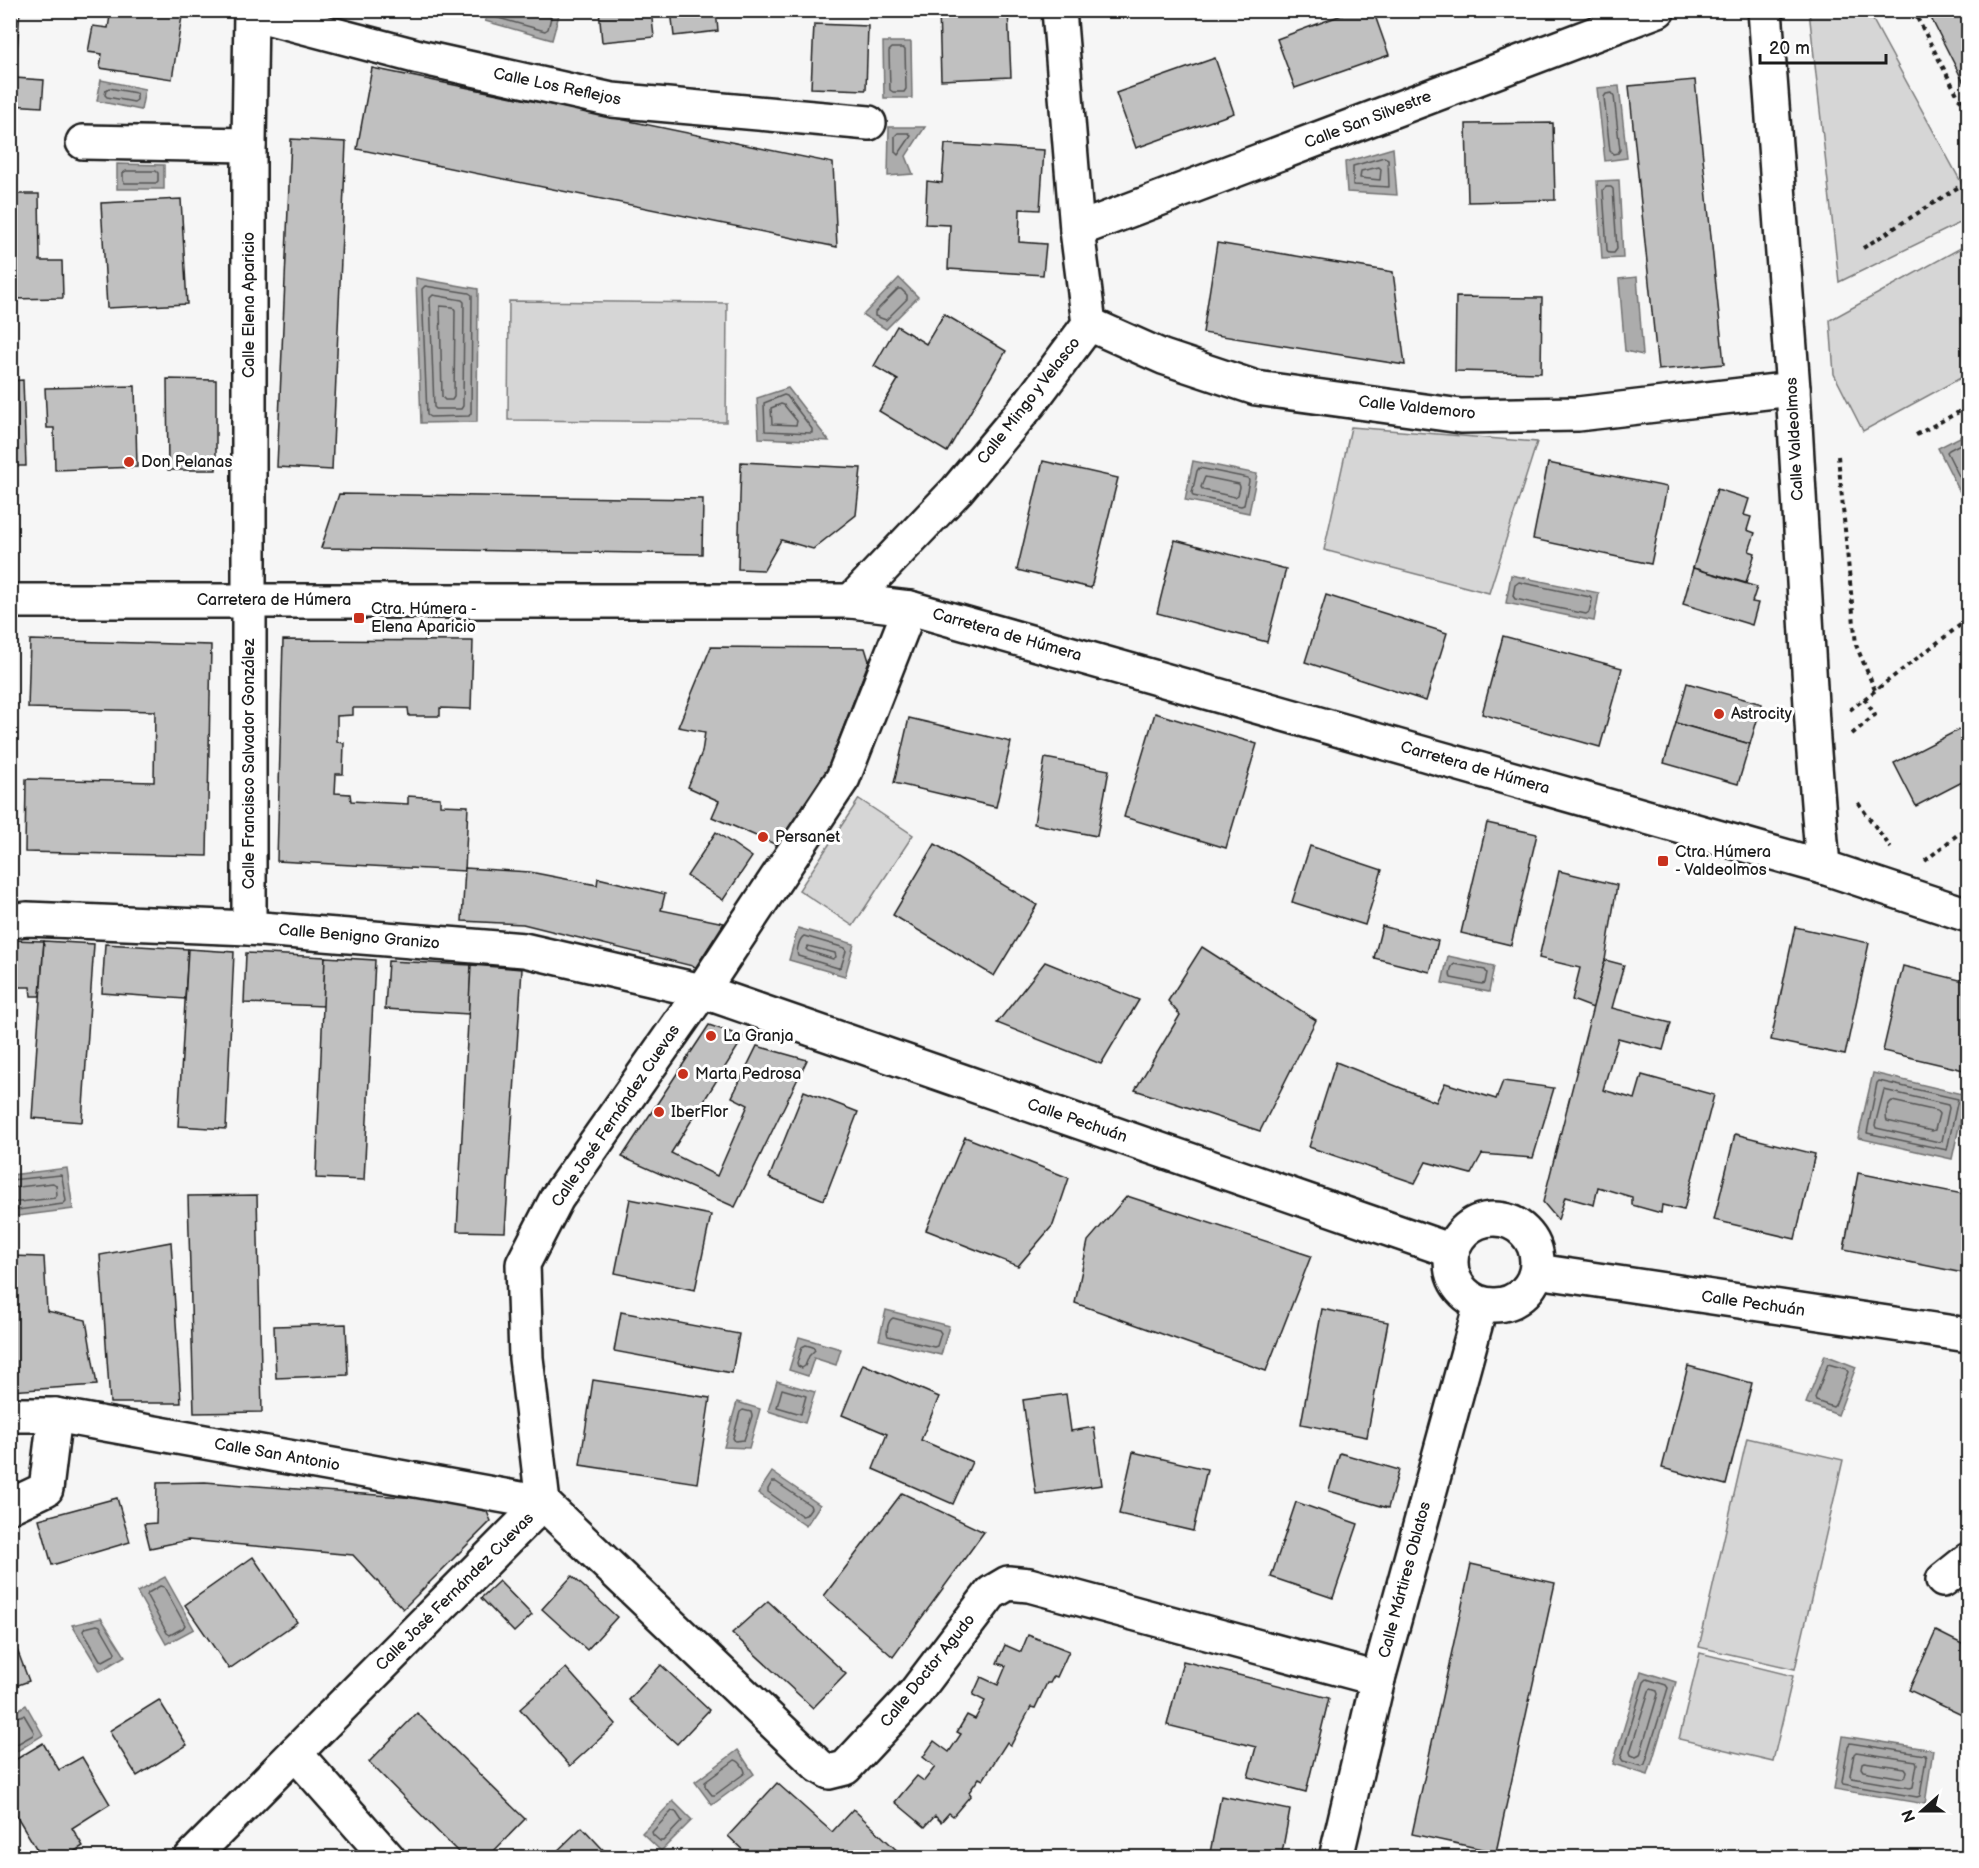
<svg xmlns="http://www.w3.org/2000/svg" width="1979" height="1868" viewBox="0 0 1979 1868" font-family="'Balsamiq Sans',sans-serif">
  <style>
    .green { fill: #d6d6d6; stroke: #797979; stroke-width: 1.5 }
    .water { fill: #acacac; stroke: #727272; stroke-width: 1.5 }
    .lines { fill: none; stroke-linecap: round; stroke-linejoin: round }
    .shore { stroke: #565656; stroke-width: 1.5 }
    .building { fill: #c0c0c0; stroke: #1c1c1c; stroke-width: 1.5 }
    .street-casing { stroke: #1c1c1c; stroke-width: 38 }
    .secondary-casing { stroke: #1c1c1c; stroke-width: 38 }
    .path { stroke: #1c1c1c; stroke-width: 4; stroke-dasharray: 4.5 4.5; stroke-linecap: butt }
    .street { stroke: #fff; stroke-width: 33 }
    .secondary { stroke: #fff; stroke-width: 33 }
    .poi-dot { fill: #c8321e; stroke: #fff; stroke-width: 2 }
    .labels { text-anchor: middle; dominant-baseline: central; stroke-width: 6; stroke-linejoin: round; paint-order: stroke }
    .street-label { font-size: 16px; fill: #1c1c1c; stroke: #fff }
    .poi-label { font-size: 16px; fill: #1c1c1c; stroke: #fff; text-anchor: start }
  </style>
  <rect width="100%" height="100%" fill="#f6f6f6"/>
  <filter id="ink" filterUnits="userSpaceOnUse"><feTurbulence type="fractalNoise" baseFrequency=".0167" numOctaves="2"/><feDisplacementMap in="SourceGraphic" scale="12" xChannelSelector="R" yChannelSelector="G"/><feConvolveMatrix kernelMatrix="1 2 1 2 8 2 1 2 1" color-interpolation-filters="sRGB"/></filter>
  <g filter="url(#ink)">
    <!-- green -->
    <g class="green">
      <polygon points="1809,11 1868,11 1968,195 1968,219 1839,282"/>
      <polygon points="1968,244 1968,374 1863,431 1834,374 1830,320"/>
      <polygon points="509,301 727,303 726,422 508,420"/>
      <polygon points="1351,427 1537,442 1489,593 1324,550"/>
      <polygon points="859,799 913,835 853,926 799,890"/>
      <polygon points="1747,1438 1843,1460 1795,1669 1699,1647"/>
      <polygon points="1700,1653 1793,1676 1773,1761 1679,1739"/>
    </g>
    <!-- water -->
    <g class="water">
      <polygon points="488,11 488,10 560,11 552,40 485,21"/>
      <polygon points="883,42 911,42 912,98 884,98"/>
      <polygon points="101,80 145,89 141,110 97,101"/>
      <polygon points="1619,86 1627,158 1605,161 1597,88"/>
      <polygon points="889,127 925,127 906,156 913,174 888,176"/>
      <polygon points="1393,148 1397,195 1347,192 1345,162"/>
      <polygon points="117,164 164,165 164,189 117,189"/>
      <polygon points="1619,180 1623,258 1602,259 1597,181"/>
      <polygon points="1637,277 1643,355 1625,351 1619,279"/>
      <polygon points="416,278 478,289 477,422 421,423"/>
      <polygon points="899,278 918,297 886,329 863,315"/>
      <polygon points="788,388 829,441 759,438 757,398"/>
      <polygon points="1968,433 1968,508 1938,448"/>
      <polygon points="1193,461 1257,474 1249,513 1185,500"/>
      <polygon points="1511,575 1599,593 1594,621 1506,603"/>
      <polygon points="798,928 854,944 845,976 789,960"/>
      <polygon points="1448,956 1494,966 1489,992 1442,983"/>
      <polygon points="1873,1073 1966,1095 1952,1159 1858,1138"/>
      <polygon points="67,1168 73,1209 11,1217 11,1175"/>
      <polygon points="886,1310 949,1326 941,1355 879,1340"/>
      <polygon points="799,1337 841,1349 836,1365 814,1358 808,1376 789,1370"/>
      <polygon points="1825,1355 1856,1367 1838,1415 1806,1403"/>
      <polygon points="777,1381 815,1392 805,1423 768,1411"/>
      <polygon points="737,1402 760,1409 749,1448 724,1447"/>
      <polygon points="772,1472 820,1505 806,1526 758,1493"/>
      <polygon points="165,1577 194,1629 166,1644 137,1592"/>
      <polygon points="101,1618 125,1656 100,1671 72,1625"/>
      <polygon points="1641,1671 1676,1682 1648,1775 1613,1764"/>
      <polygon points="26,1705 43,1735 11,1755 11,1714"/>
      <polygon points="1843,1736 1933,1750 1925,1804 1834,1789"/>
      <polygon points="738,1750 754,1774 712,1805 695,1782"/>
      <polygon points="673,1801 692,1820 661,1851 642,1833"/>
    </g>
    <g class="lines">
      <!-- shore -->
      <g class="shore">
        <polyline points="493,10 495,17 545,31 548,29 553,10"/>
        <polygon points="892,48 903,48 905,50 906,89 904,92 893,92 890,90 889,51"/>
        <polygon points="109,88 136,93 137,95 137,100 134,102 107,97 105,95 106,90"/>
        <polygon points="1612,93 1614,96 1620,150 1618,153 1613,154 1610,151 1604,97 1606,94"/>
        <polygon points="898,133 909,133 911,136 898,155 895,152 895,136"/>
        <polygon points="1384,157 1388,159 1389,187 1353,185 1353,166"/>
        <polygon points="1379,167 1381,169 1380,180 1360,178 1361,171"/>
        <polygon points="126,171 156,171 158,173 158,181 156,183 125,183 123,181 123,173"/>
        <polygon points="1606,187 1611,187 1613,189 1617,249 1614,253 1609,253 1607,250 1603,190"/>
        <polygon points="425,286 469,293 472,295 471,413 469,416 430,417 427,415 422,289"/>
        <polygon points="898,289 901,289 907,295 907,299 886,320 875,316 875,312"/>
        <polygon points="433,295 462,300 464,302 463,406 461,409 436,409 434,407 430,298"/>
        <polygon points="440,306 453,307 455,310 454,397 452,400 445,400 442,397"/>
        <polygon points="784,395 787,396 812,429 812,433 765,431 764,403"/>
        <polygon points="781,404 784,405 797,421 796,425 772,424 771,408"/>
        <polyline points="1968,440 1949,450 1947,452 1968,494"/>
        <polygon points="1199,468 1248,478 1249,481 1244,505 1241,506 1193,496 1192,493 1197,471"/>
        <polygon points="1205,477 1239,484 1240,487 1238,495 1235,497 1203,490 1201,487"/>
        <polygon points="1519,582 1590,597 1592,600 1589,612 1586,614 1515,599 1513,596 1515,585"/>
        <path d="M804 936 845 948 846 951 841 967 838 968 798 956C796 951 799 939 804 936Z"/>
        <polygon points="808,946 835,953 836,957 833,959 808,951 806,949"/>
        <path d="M1455 964 1485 970 1487 973 1485 983 1482 984 1451 978C1449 974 1451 965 1455 964Z"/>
        <polygon points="1879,1081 1958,1099 1947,1150 1867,1133 1877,1083"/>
        <polygon points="1884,1090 1948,1105 1949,1108 1942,1141 1939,1142 1876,1128 1875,1125"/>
        <path d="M1892 1101 1937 1111 1939 1114 1935 1130 1932 1131 1887 1121C1885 1116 1887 1104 1892 1101Z"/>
        <polyline points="10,1180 61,1175 62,1177 66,1201 63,1204 10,1211"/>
        <polyline points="10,1188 53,1183 56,1185 57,1195 55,1198 10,1203"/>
        <path d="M893 1318 939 1330 941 1333 937 1346 934 1347 888 1336C886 1332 888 1320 893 1318Z"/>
        <polygon points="806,1345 813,1347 815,1350 809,1356 805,1366 802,1368 798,1366 797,1363 802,1347"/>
        <polygon points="1828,1364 1846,1369 1848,1372 1835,1405 1833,1407 1816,1401 1815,1398"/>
        <polygon points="782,1389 806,1396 801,1414 777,1407"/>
        <polygon points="743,1410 751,1412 752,1416 744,1440 735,1441 733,1438 740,1412"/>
        <polygon points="772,1482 776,1482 810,1505 811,1508 806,1515 802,1516 768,1492 768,1489"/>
        <polygon points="160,1586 164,1587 185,1625 183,1628 170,1635 167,1633 147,1596 148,1593"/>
        <polygon points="97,1625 100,1626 115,1652 114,1655 103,1661 100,1660 83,1631 85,1628"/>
        <polygon points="1647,1679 1666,1685 1668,1688 1645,1764 1642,1766 1623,1761 1621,1758 1644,1682"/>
        <polygon points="1651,1689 1657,1691 1658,1694 1640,1755 1636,1757 1631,1755 1630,1752 1649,1691"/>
        <polyline points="10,1719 24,1715 34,1732 33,1735 10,1748"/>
        <polygon points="1850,1743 1925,1755 1926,1758 1920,1796 1917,1797 1843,1784 1842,1782 1848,1746"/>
        <polygon points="1856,1752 1916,1761 1917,1764 1913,1787 1910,1788 1852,1778 1850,1775 1854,1754"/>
        <path d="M735 1760C740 1761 745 1769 745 1773L715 1795H712L705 1786V1782Z"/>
        <polygon points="1864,1762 1905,1768 1907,1771 1906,1776 1903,1778 1863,1771 1861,1768 1862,1763"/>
        <polygon points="672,1811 676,1812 682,1821 663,1841 660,1841 653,1835 652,1832"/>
      </g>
    </g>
    <!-- building -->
    <g class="building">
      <polygon points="10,10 20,10 15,78 44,80 42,107 10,105"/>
      <polygon points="111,10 183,10 172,79 100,68 102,54 88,52 93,26 108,28"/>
      <polygon points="599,10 651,10 654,37 602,42"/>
      <polygon points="671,10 716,10 718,31 674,36"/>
      <polygon points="939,10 1008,10 1011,77 941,80"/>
      <polygon points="1355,10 1373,10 1389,55 1295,88 1277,39"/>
      <polygon points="1927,10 1968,10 1968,91"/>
      <polygon points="814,24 868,26 866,90 811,88"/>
      <polygon points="1215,58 1234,113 1136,148 1116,93"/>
      <polygon points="372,68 833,163 837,247 357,149"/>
      <polygon points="1695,80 1724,364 1658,370 1629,86"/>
      <polygon points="1553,123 1555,200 1468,202 1466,124"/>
      <polygon points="291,139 346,142 332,470 277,467"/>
      <polygon points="945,144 1044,150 1040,210 1020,209 1019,242 1046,244 1043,275 948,269 950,225 925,224 927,181 942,183"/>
      <polygon points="10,194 39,194 40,261 62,261 63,298 10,299"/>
      <polygon points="181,199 187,304 107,308 101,203"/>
      <polygon points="1217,243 1393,272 1405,365 1203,333"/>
      <polygon points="1456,297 1542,298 1541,373 1455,371"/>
      <polygon points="944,314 1006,351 947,452 879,411 898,380 874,366 897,326 926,344"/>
      <polygon points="167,379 216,380 216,470 168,470"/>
      <polygon points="23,380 26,466 10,466 10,381"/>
      <polygon points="135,386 137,467 55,470 54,428 47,428 45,388"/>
      <polygon points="1043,461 1118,478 1091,588 1017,570"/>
      <polygon points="741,462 861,468 856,515 813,549 781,540 764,570 738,569"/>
      <polygon points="1548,463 1667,487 1651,564 1533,539"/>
      <polygon points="1717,489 1749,499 1744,515 1751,517 1747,530 1755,533 1749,551 1755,553 1746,583 1693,568"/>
      <polygon points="339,494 703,499 702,554 321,548"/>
      <polygon points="1175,540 1286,569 1267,642 1157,613"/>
      <polygon points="1693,568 1757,587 1752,602 1758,603 1752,625 1683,604"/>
      <polygon points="1326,595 1447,633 1426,701 1305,662"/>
      <polygon points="1503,636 1622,668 1600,747 1482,714"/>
      <polygon points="30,640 211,645 207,856 25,852 26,779 154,782 155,711 28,708"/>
      <polygon points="283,640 473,641 471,709 440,708 440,716 409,716 408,708 353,708 353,715 337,716 337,742 344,743 343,774 336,774 335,793 350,794 351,801 408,804 408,796 440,798 440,805 468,806 465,871 277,861"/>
      <polygon points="711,647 865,648 869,661 827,770 777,845 712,817 719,801 688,787 702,752 705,732 678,727"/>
      <polygon points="1687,683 1762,704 1750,744 1676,723"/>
      <polygon points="1155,713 1257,744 1226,848 1124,817"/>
      <polygon points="909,718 1011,742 996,807 894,783"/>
      <polygon points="1676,723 1750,744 1738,784 1664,763"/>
      <polygon points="1968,725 1968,779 1916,806 1894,763"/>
      <polygon points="1045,758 1109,770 1097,836 1034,824"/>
      <polygon points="1487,823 1537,834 1511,945 1461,933"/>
      <polygon points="716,832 752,857 723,900 687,876"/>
      <polygon points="935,844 1037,905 994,976 893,915"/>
      <polygon points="1310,846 1382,870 1365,925 1292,902"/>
      <polygon points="465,868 530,872 597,885 598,878 665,894 661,910 724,923 696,967 523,924 462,921"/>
      <polygon points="1559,871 1617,885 1605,960 1593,1008 1572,1000 1580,968 1539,958"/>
      <polygon points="1382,926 1438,941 1430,972 1374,958"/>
      <polygon points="1795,927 1869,943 1845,1055 1771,1040"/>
      <polygon points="10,940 44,941 40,996 31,996 30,987 12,987"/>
      <polygon points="44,941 94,944 82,1122 32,1118"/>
      <polygon points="105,944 188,949 185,999 102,993"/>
      <polygon points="10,945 12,987 10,994"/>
      <polygon points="1202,947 1316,1020 1260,1131 1135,1090 1180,1015 1168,1001"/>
      <polygon points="188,949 234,952 226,1129 178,1126"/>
      <polygon points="246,953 325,957 324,1006 244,1003"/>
      <polygon points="325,957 375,960 364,1180 316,1178"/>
      <polygon points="1605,960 1624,965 1612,1008 1671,1023 1663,1050 1618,1038 1603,1090 1635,1099 1642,1075 1714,1095 1684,1210 1662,1205 1661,1213 1632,1205 1632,1197 1598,1187 1594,1205 1565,1197 1558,1220 1543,1202"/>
      <polygon points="388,961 471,965 469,1014 385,1009"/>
      <polygon points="1045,962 1139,1000 1101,1064 997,1023"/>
      <polygon points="471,965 522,969 505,1232 457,1231"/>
      <polygon points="1903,966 1968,982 1968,1071 1883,1051"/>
      <polygon points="709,1025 744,1037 671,1153 717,1176 748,1105 732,1097 757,1046 807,1060 735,1207 622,1157"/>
      <polygon points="1336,1062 1436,1102 1445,1083 1496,1099 1503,1081 1554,1088 1533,1158 1482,1154 1471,1174 1426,1162 1415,1183 1309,1147"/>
      <polygon points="804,1091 858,1112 824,1200 769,1178"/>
      <polygon points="1735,1134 1815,1154 1795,1239 1714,1220"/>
      <polygon points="965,1137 1069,1178 1053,1225 1018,1266 926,1230"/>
      <polygon points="1858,1173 1968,1195 1968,1274 1844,1249"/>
      <polygon points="257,1195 262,1412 194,1413 188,1196"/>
      <polygon points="1127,1196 1311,1256 1266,1371 1075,1303 1088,1241"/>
      <polygon points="630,1199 711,1215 695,1290 615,1273"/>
      <polygon points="171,1242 181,1403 110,1403 100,1255"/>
      <polygon points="10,1256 44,1257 47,1311 86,1320 97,1385 10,1391"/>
      <polygon points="1322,1309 1388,1322 1367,1437 1301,1424"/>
      <polygon points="621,1312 739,1334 732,1373 614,1351"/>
      <polygon points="346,1324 348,1375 276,1378 274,1326"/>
      <polygon points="863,1364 939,1397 921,1440 972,1462 953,1504 873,1469 887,1434 842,1415"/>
      <polygon points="1688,1366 1752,1383 1726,1485 1662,1468"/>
      <polygon points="593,1380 710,1398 697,1483 580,1465"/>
      <polygon points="1066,1394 1071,1431 1094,1427 1102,1485 1036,1494 1023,1400"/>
      <polygon points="1133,1452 1207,1469 1193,1531 1119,1514"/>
      <polygon points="1340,1453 1399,1470 1388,1508 1329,1491"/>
      <polygon points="205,1482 483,1503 491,1521 403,1609 353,1555 188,1540 150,1548 144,1524 156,1523 157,1483"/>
      <polygon points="902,1493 984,1532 893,1657 824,1596"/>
      <polygon points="117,1498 130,1542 52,1565 39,1519"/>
      <polygon points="1296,1502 1358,1524 1333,1598 1271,1577"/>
      <polygon points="253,1557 297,1622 229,1669 185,1605"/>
      <polygon points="1471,1564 1555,1583 1496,1852 1412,1834"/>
      <polygon points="572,1576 617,1617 587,1650 542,1609"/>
      <polygon points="499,1581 532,1615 514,1632 481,1598"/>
      <polygon points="768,1601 846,1674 813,1708 732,1633"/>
      <polygon points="10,1631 29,1681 10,1688"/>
      <polygon points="1936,1631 1968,1647 1968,1718 1909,1690"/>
      <polygon points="1028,1635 1069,1651 1057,1677 1054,1676 1050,1683 1047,1683 1035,1708 1031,1707 1011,1745 1007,1742 983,1780 979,1778 969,1792 971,1795 953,1816 949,1813 941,1822 935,1816 925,1827 895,1802 917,1776 924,1781 935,1767 923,1757 934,1741 949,1752 961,1734 957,1732 967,1715 975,1719 985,1701 973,1695 981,1677 998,1685 1006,1666 997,1663 1005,1645 1021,1652"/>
      <polygon points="1183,1661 1329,1698 1306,1792 1248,1777 1256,1747 1167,1725"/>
      <polygon points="661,1665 709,1710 677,1744 629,1700"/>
      <polygon points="566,1668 616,1724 570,1766 520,1709"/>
      <polygon points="159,1700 187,1745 137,1776 109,1731"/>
      <polygon points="417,1713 525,1819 487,1858 464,1858 369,1762"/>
      <polygon points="43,1743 59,1770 82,1757 110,1804 72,1828 83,1846 64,1858 42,1858 10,1805 10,1763"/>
      <polygon points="777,1783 832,1832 853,1809 905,1858 751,1858 728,1836"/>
      <polygon points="1221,1796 1290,1810 1281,1858 1209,1858"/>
      <polygon points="582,1827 611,1858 550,1858"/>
    </g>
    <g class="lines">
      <defs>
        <g id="street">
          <polyline points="1765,10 1793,389 1813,740 1823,867"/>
          <polyline points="251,13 419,57 612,100 869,123"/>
          <polyline points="83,142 249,145"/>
          <polyline points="1077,230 1658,10"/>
          <polyline points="1089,324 1163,357 1256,388 1461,416 1578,414 1793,389"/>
          <polyline points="851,601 957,490 1030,403 1089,324 1077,230 1059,10"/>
          <polyline points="10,921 27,919 249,928 524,950 702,991 1452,1251"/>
          <polyline points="249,928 249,145 251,10"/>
          <circle cx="1494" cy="1262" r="43"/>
          <polyline points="1537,1271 1968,1335"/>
          <polyline points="10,1415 55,1415 543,1503 819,1766 829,1772 845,1768 915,1693 991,1593 1008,1583 1029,1585 1378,1679"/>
          <polyline points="10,1506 46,1489 55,1415"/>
          <polyline points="1943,1580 1968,1560"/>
          <polyline points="295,1753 388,1858"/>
          <polyline points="191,1858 543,1503 526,1358 523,1264 557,1198 702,991 843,778 910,608"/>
          <polyline points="1336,1858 1378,1679 1481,1304"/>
        </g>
        <polyline id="secondary" points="10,601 851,601 910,608 1823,867 1968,915"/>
      </defs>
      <!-- street casing -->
      <use href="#street" class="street-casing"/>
      <!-- secondary casing -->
      <use href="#secondary" class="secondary-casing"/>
      <!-- path -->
      <g class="path">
        <polyline points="1913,10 1968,115"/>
        <polyline points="1863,248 1968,181"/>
        <polyline points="1916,435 1968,407"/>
        <polyline points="1838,456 1856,645 1875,690"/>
        <polyline points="1850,710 1968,619"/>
        <polyline points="1852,734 1875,715 1864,698"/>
        <polyline points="1858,803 1891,848"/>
        <polyline points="1925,861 1968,826"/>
      </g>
      <!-- street -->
      <use href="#street" class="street"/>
      <!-- secondary -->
      <use href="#secondary" class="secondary"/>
    </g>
  </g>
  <!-- markers -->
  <g class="poi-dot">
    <circle cx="129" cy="462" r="6"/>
    <rect x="353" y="612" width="12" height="12" rx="3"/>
    <circle cx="1719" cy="714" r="6"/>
    <circle cx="763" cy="837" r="6"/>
    <rect x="1657" y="855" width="12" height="12" rx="3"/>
    <circle cx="711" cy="1036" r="6"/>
    <circle cx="683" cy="1074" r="6"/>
    <circle cx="659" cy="1112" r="6"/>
  </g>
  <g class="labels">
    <!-- street labels -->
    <g class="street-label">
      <text transform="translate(557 87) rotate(12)">Calle Los Reflejos</text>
      <text transform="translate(1368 120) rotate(-21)">Calle San Silvestre</text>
      <text transform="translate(249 305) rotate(-90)">Calle Elena Aparicio</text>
      <text transform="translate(1029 401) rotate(-52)">Calle Mingo y Velasco</text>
      <text transform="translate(1417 408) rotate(6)">Calle Valdemoro</text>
      <text transform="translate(1795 439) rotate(-93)">Calle Valdeolmos</text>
      <text x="274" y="600">Carretera de Húmera</text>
      <text transform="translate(1007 635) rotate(16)">Carretera de Húmera</text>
      <text transform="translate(249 764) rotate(-90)">Calle Francisco Salvador González</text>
      <text transform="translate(1475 768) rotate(16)">Carretera de Húmera</text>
      <text transform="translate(359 937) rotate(5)">Calle Benigno Granizo</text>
      <text transform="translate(616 1116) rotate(-56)">Calle José Fernández Cuevas</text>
      <text transform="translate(1077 1121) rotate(19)">Calle Pechuán</text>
      <text transform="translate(1753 1304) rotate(8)">Calle Pechuán</text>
      <text transform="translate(277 1455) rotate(10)">Calle San Antonio</text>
      <text transform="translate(1405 1580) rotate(-75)">Calle Mártires Oblatos</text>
      <text transform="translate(455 1592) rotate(-45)">Calle José Fernández Cuevas</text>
      <text transform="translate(928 1671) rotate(-51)">Calle Doctor Agudo</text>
    </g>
    <!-- poi labels -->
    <g class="poi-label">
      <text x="141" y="462">Don Pelanas</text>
      <text x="371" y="609">Ctra. Húmera -<tspan x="371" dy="18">Elena Aparicio</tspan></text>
      <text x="1731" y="714">Astrocity</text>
      <text x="775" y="837">Persanet</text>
      <text x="1675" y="852">Ctra. Húmera<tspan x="1675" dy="18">- Valdeolmos</tspan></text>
      <text x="723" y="1036">La Granja</text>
      <text x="695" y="1074">Marta Pedrosa</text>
      <text x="671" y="1112">IberFlor</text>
    </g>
  </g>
  <!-- margin -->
  <rect width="1979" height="1868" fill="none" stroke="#fff" stroke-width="36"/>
  <rect x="18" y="18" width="1943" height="1832" fill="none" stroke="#1c1c1c" stroke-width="2" filter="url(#ink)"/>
  <!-- north arrow -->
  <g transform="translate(1922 1811) rotate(249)" stroke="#ffffff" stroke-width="4.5" paint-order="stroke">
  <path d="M0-4.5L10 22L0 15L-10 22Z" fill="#1c1c1c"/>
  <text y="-9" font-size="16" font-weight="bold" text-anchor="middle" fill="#1c1c1c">N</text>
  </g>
  <!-- scale -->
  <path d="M1760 54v9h126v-9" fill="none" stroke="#1c1c1c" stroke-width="3"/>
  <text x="1769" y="54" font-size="18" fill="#1c1c1c" stroke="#ffffff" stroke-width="4.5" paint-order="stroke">20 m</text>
</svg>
